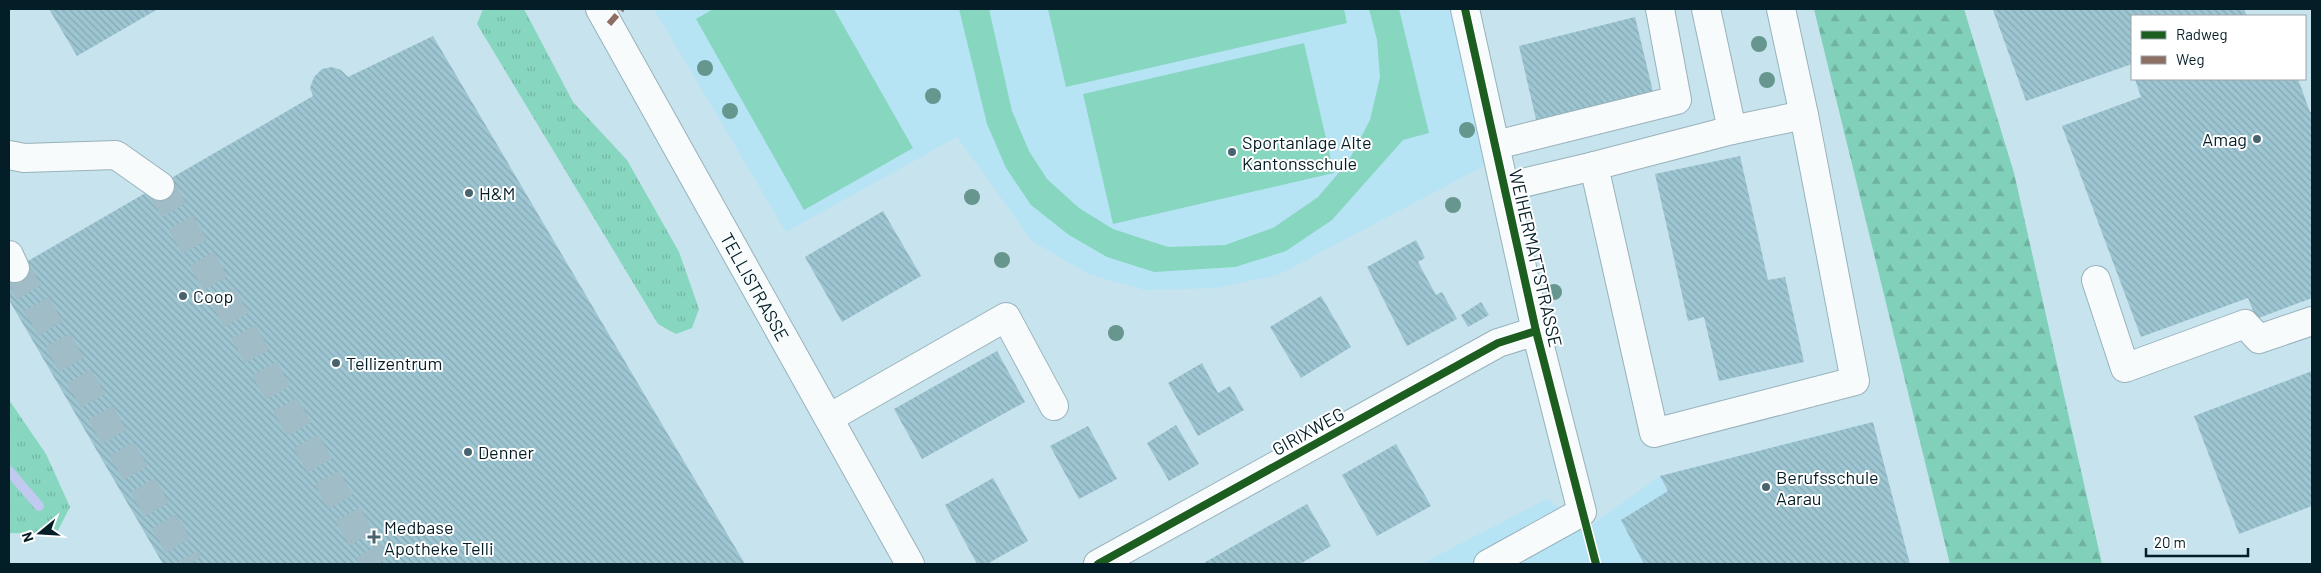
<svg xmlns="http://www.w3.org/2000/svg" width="2321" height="573" viewBox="0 0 2321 573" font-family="Barlow,sans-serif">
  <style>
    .built { fill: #b7e4f5 }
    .grass { fill: url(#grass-tufts) }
    .forest { fill: url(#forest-firs) }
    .park { fill: #87d6bf }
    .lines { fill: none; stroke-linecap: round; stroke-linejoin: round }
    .stream { stroke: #c0caee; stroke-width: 10 }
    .building { fill: url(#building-back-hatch) }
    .minor-tunnel { stroke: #a0bcc6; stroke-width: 28; stroke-dasharray: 28 14; stroke-linecap: butt }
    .minor-casing { stroke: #99b2bb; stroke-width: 30 }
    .major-casing { stroke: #99b2bb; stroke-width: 30 }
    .minor { stroke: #f7fbfc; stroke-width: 28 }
    .major { stroke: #f7fbfc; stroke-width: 28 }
    .quiet { stroke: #8d6e63; stroke-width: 6; stroke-dasharray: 12 6; stroke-linecap: butt }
    .cycleway-casing { stroke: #fff; stroke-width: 11 }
    .cycleway { stroke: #1b5e20; stroke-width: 8 }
    .tree { fill: #66968d }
    .poi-dot { fill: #48636d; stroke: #fff; stroke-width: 2 }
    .labels { text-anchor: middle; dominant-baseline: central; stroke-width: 4; stroke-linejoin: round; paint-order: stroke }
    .poi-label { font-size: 18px; fill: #041e27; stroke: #fff; text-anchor: start }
    .street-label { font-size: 18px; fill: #041e27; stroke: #fff }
  </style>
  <defs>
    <pattern id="grass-tufts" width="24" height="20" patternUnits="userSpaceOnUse" patternTransform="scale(1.25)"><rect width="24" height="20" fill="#87d6bf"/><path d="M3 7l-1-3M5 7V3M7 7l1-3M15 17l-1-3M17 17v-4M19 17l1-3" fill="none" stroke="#73b7a4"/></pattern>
    <pattern id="forest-firs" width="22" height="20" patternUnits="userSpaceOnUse" patternTransform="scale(1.25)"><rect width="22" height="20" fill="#81d0b9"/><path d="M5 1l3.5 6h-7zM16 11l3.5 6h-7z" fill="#6eb29f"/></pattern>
    <pattern id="building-back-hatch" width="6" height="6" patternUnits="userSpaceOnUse" patternTransform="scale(1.25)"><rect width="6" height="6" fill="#9dc5d2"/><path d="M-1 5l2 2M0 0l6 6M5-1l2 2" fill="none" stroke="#86a9b4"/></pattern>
  </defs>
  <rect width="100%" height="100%" fill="#c7e3ee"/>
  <!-- built -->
  <g class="built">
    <polygon points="654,9 1465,9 1499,158 1278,275 1216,288 1145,290 1088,274 1032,241 957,137 786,232"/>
    <polygon points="1873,422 1909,564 1421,564 1547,499 1587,528 1660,476"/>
  </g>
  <!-- grass -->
  <g class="grass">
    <polygon points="483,9 524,9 573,102 627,160 679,252 699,309 692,328 676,334 658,324 477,24"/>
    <polygon points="9,400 46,454 70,507 56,534 9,533"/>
  </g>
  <!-- forest -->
  <polygon class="forest" points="1814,9 1964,9 2014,173 2102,564 1950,564"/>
  <!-- park -->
  <g class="park">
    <polygon points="713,9 834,9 913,148 804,210 696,19"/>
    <polygon points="959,9 989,9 1012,111 1029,151 1047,179 1079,208 1113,229 1168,247 1225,245 1273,228 1318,197 1348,162 1370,120 1380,77 1377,40 1369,9 1399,9 1429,133 1403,140 1332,220 1286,251 1235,267 1154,272 1107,257 1069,235 1031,205 1006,168 987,124"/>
    <polygon points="1048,9 1344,9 1347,23 1066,87"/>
    <polygon points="1304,43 1334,173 1113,224 1083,94"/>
  </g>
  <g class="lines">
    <!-- stream -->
    <polyline class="stream" points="9,471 39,506"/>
  </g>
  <!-- building -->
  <g class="building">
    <polygon points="49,9 158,9 77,56"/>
    <polygon points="1996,9 2244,9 2247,16 2132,16 2132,64 2026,101 1993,10"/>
    <polygon points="1635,17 1655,100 1538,128 1519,46"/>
    <polygon points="433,36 663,426 745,564 163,564 9,300 9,272 313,96 310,88 314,77 322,69 332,67 341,70 348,77"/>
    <polygon points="2135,79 2298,79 2310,112 2312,112 2312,298 2256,319 2248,298 2141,337 2062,126 2141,97"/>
    <polygon points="1740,156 1768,280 1785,277 1804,362 1719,381 1704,317 1688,321 1655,174"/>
    <polygon points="883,211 921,276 842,322 805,257"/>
    <polygon points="1416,240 1425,258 1418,262 1436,295 1442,292 1457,319 1407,346 1367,267"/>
    <polygon points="1321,296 1351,347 1301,378 1270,327"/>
    <polygon points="1481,302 1489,315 1468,327 1461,315"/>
    <polygon points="997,351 1025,402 922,459 894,409"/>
    <polygon points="1202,363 1218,393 1230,386 1244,410 1198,436 1168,383"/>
    <polygon points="2312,371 2312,506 2239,534 2194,416"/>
    <polygon points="1873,422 1910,564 1644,564 1621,520 1668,491 1660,476"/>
    <polygon points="1176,425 1199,464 1169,481 1147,443"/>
    <polygon points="1088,426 1117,479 1079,499 1050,446"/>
    <polygon points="1396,444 1431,506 1377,536 1342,475"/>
    <polygon points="993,478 1028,541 987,564 977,564 945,505"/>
    <polygon points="1307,504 1331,546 1300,564 1202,564"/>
  </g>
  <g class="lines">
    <!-- minor-tunnel -->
    <g class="minor-tunnel">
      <polyline points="160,186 376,564"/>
      <polyline points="15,268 189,564"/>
    </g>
    <defs>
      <g id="minor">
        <polyline points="1465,9 1536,331 1582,512 1488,564"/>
        <polyline points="1706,9 1732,130 1594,166 1654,433 1855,381 1804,115 1781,9"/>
        <polyline points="1732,130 1804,115"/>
        <polyline points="1496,145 1677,100 1660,9"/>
        <polyline points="9,155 24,158 116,155 160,186"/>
        <polyline points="1506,187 1594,166"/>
        <polyline points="9,255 15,268"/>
        <polyline points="2096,280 2125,368 2245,324 2259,339 2312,321"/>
        <polyline points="829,418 1006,317 1054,406"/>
        <polyline points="1098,564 1498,343 1536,331"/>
      </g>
      <g id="major">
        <path id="s1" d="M600 9 910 564"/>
      </g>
    </defs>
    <!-- minor casing -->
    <use href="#minor" class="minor-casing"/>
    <!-- major casing -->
    <use href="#major" class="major-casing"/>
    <!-- minor -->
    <use href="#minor" class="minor"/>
    <!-- major -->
    <use href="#major" class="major"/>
    <!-- quiet -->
    <polyline class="quiet" points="609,24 622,9"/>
    <defs>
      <g id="cycleway">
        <polyline points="1465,9 1536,331 1596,564"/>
        <polyline points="1098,564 1498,343 1536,331"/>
      </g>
    </defs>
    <!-- cycleway casing -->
    <use href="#cycleway" class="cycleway-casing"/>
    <!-- cycleway -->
    <use href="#cycleway" class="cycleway"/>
  </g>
  <!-- trees -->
  <g class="tree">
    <circle cx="1759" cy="44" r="8"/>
    <circle cx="705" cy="68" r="8"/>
    <circle cx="1767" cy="80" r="8"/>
    <circle cx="933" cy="96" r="8"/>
    <circle cx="730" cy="111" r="8"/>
    <circle cx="1467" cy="130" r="8"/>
    <circle cx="972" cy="197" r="8"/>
    <circle cx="1453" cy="205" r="8"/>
    <circle cx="1002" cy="260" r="8"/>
    <circle cx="1554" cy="292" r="8"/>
    <circle cx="1116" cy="333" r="8"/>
  </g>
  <!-- markers -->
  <g class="poi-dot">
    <circle cx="2257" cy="139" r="5"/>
    <circle cx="1232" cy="152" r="5"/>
    <circle cx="469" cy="193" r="5"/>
    <circle cx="183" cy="296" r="5"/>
    <circle cx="336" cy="363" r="5"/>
    <circle cx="468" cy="452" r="5"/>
    <circle cx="1766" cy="487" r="5"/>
    <path d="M371.5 529.5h5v5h5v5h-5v5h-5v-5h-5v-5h5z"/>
  </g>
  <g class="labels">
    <!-- poi labels -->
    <g class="poi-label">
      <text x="2247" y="139" text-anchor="end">Amag</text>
      <text x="1242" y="142">Sportanlage Alte<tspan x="1242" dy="21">Kantonsschule</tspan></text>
      <text x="479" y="193">H&amp;M</text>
      <text x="193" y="296">Coop</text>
      <text x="346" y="363">Tellizentrum</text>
      <text x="478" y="452">Denner</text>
      <text x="1776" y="477">Berufsschule<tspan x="1776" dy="21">Aarau</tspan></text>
      <text x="384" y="527">Medbase<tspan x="384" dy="21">Apotheke Telli</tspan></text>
    </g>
    <!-- street labels -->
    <g class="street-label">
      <text transform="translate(1536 258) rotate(77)">WEIHERMATTSTRASSE</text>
      <text stroke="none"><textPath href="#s1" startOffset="318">TELLISTRASSE</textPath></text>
      <text transform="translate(1308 431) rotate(-29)">GIRIXWEG</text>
    </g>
  </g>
  <!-- border -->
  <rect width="2321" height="573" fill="none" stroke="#041e27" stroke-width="20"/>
  <!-- legend -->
  <rect x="2131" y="15" width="175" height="65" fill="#ffffff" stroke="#9ba5a9"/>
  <rect x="2141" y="31" width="25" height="8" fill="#1b5e20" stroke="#9ba5a9"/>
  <text x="2176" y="40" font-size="15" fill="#041e27">Radweg</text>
  <rect x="2141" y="56" width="25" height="8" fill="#8d6e63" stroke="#9ba5a9"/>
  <text x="2176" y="65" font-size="15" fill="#041e27">Weg</text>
  <!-- north arrow -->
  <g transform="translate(40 533) rotate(252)" stroke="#ffffff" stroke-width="4" paint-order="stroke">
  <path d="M0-4L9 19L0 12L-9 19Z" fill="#041e27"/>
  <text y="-8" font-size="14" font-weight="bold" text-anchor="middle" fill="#041e27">N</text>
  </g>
  <!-- scale -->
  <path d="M2146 548v8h102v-8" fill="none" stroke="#041e27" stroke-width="2.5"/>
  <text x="2154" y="548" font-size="15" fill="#041e27" stroke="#ffffff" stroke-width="4" paint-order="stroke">20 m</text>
</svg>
